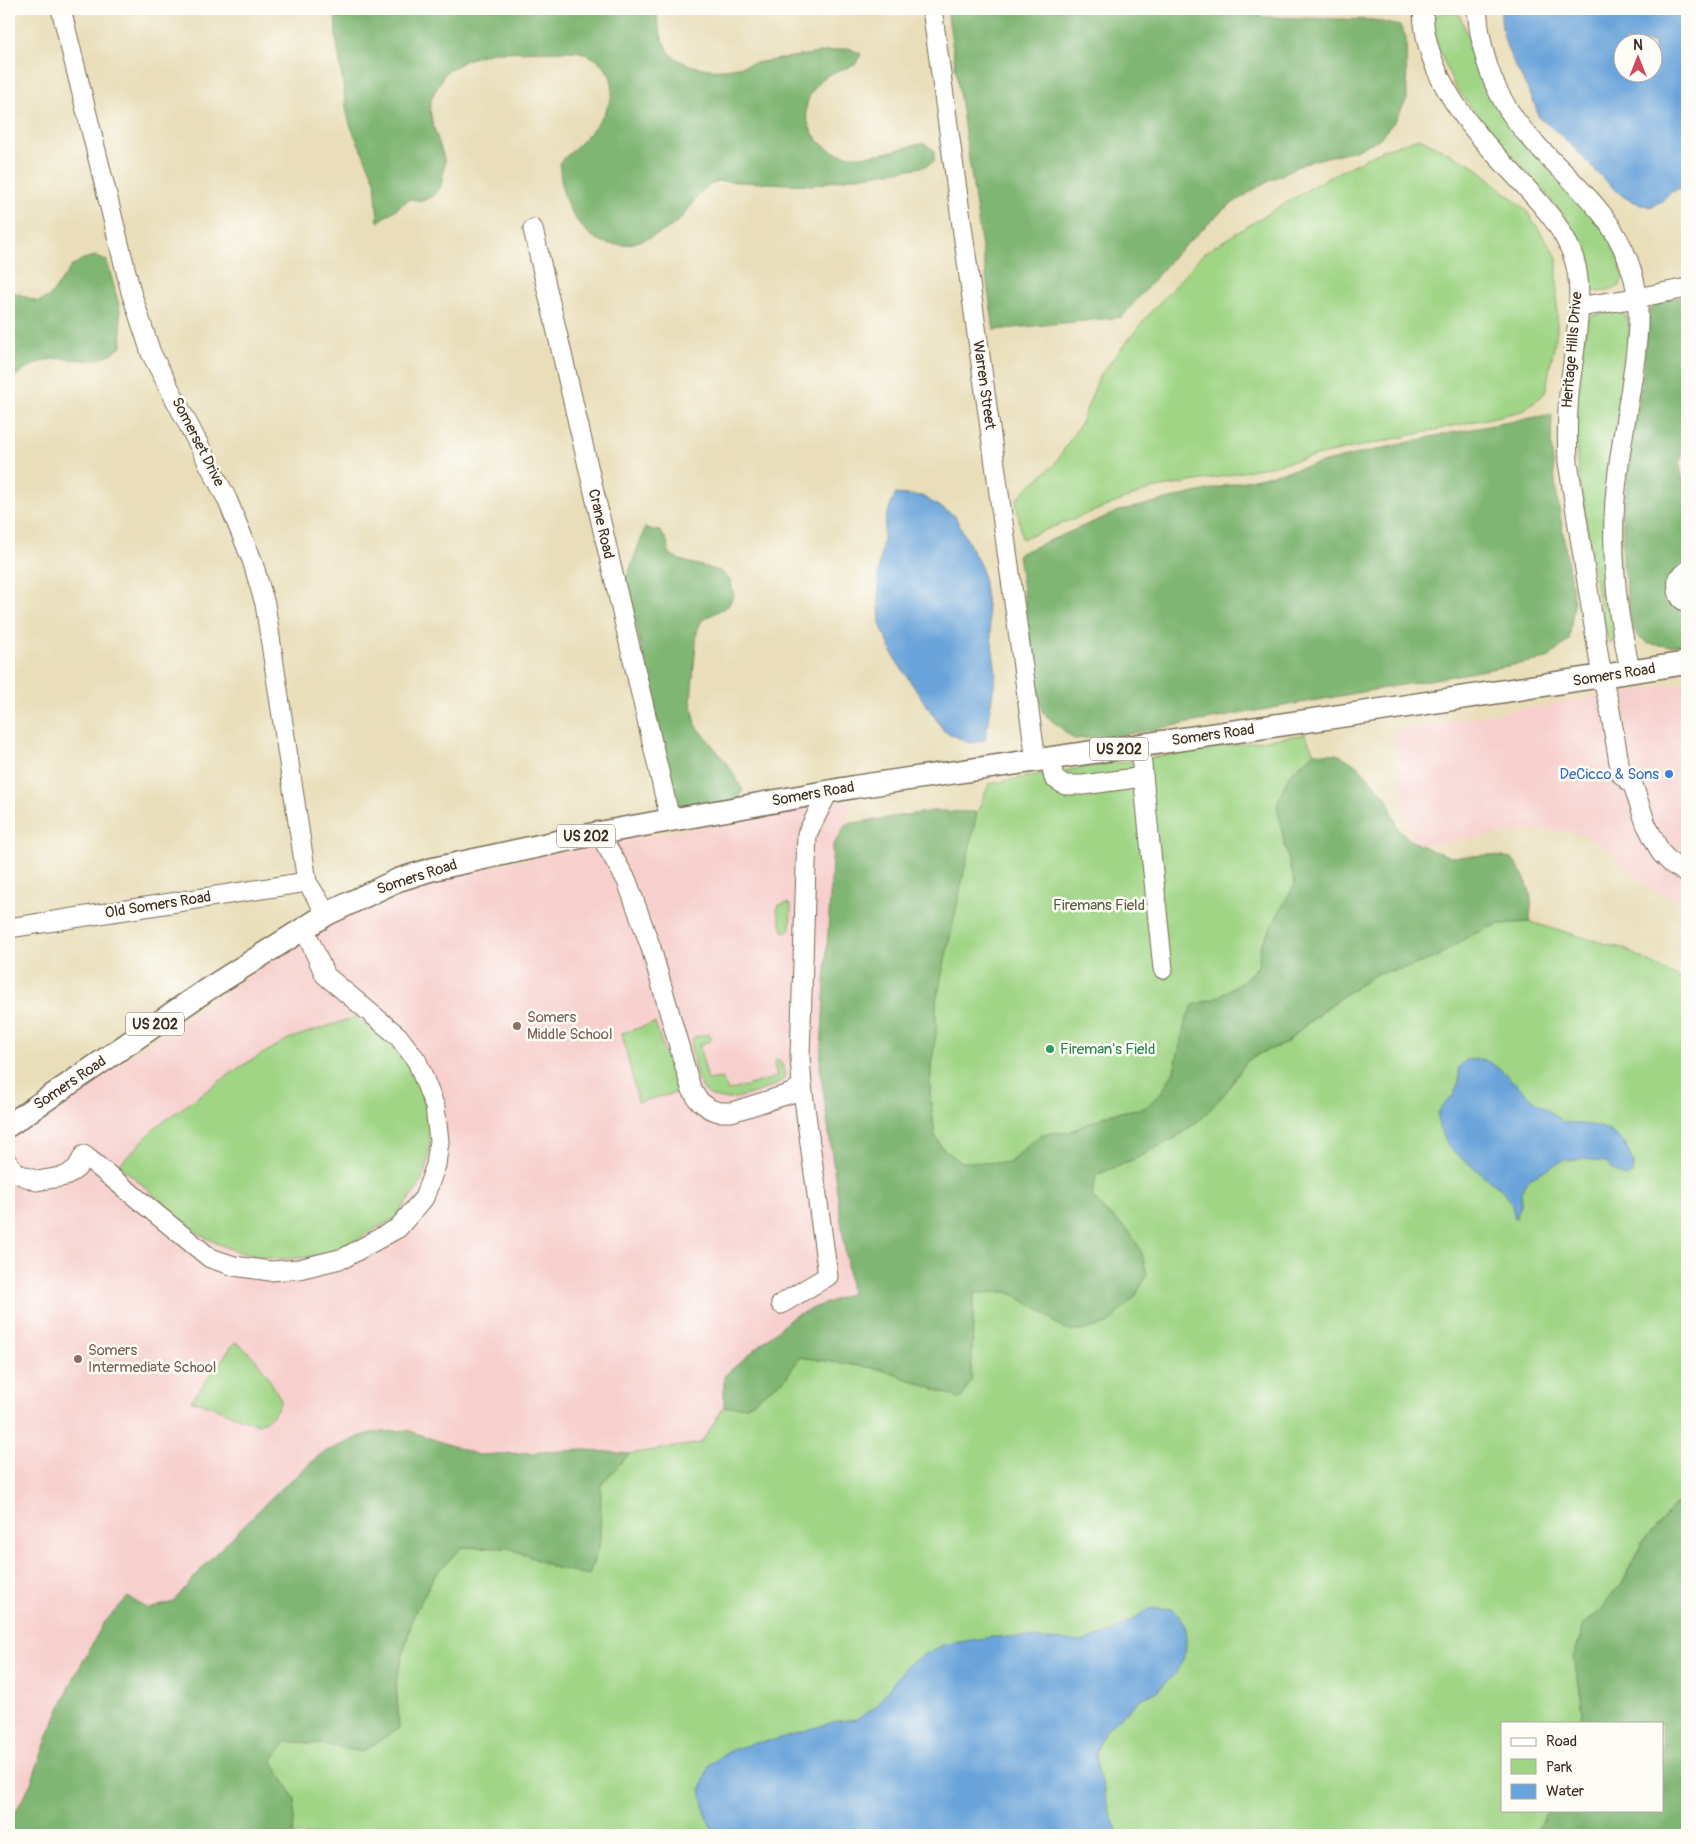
<svg xmlns="http://www.w3.org/2000/svg" width="1696" height="1844" viewBox="0 0 1696 1844" font-family="Pangolin,sans-serif">
  <style>
    .built { fill: #f7d0ce }
    .green { fill: #a0d586; stroke: #6e8052 }
    .forest { fill: #80b673; stroke: #5e7048 }
    .water { fill: #6ba4da; stroke: #53677c; fill-rule: evenodd }
    .lines { fill: none; stroke-linecap: round; stroke-linejoin: round }
    .minor-casing { stroke: #786954; stroke-width: 21 }
    .major-casing { stroke: #786954; stroke-width: 25 }
    .minor { stroke: #fff; stroke-width: 19 }
    .major { stroke: #fff; stroke-width: 22 }
    .shop-dot { fill: #3f7fe0; stroke: #fdfcf7; stroke-width: 2 }
    .education-dot { fill: #8d6e63; stroke: #fdfcf7; stroke-width: 2 }
    .leisure-dot { fill: #2e9e5b; stroke: #fdfcf7; stroke-width: 2 }
    .labels { text-anchor: middle; dominant-baseline: central; stroke-width: 5; stroke-linejoin: round; paint-order: stroke }
    .shield { fill: #fdfcf7; stroke: #75695f; stroke-width: 1 }
    .shield-label { font-size: 14px; font-weight: bold; fill: #3b2a1e }
    .street-label { font-size: 15px; fill: #3b2a1e; stroke: #fdfcf7 }
    .shop-label { font-size: 15px; fill: #366cbe; stroke: #fdfcf7; text-anchor: end }
    .park-label { font-size: 15px; fill: #595d3d; stroke: #fdfcf7 }
    .education-label { font-size: 15px; fill: #785e54; stroke: #fdfcf7; text-anchor: start }
    .leisure-label { font-size: 15px; fill: #27864d; stroke: #fdfcf7; text-anchor: start }
  </style>
  <rect width="100%" height="100%" fill="#fdfcf7"/>
  <filter id="ink" filterUnits="userSpaceOnUse"><feTurbulence type="fractalNoise" baseFrequency=".02" numOctaves="2"/><feDisplacementMap in="SourceGraphic" scale="10" xChannelSelector="R" yChannelSelector="G"/><feConvolveMatrix kernelMatrix="1 2 1 2 8 2 1 2 1" color-interpolation-filters="sRGB"/></filter>
  <filter id="wash" filterUnits="userSpaceOnUse"><feTurbulence type="fractalNoise" baseFrequency=".0096" numOctaves="4" result="noise"/><feDisplacementMap in="SourceGraphic" scale="20" xChannelSelector="R" yChannelSelector="G"/><feGaussianBlur stdDeviation="1.12" result="paint"/><feColorMatrix in="noise" values="0 0 0 0 0 0 0 0 0 0 0 0 0 0 0 0 0 1.4 0 .05"/><feComposite in="paint" operator="in"/></filter>
  <g filter="url(#wash)">
    <rect width="100%" height="100%" fill="#e9deb9"/>
    <!-- built -->
    <g class="built">
      <polygon points="1687,682 1687,907 1645,885 1608,851 1588,836 1574,832 1529,831 1428,845 1418,843 1412,838 1405,807 1393,735 1395,730"/>
      <polygon points="853,800 846,824 833,846 820,1068 851,1293 794,1316 724,1376 724,1407 701,1443 629,1454 586,1450 478,1455 407,1430 322,1453 273,1496 214,1555 173,1602 149,1609 75,1676 49,1733 31,1783 9,1824 9,1137 291,948 368,901 461,872 622,840"/>
    </g>
    <!-- green -->
    <g class="green">
      <polygon points="1443,12 1459,14 1495,101 1599,222 1618,253 1623,278 1619,287 1600,292 1588,289 1583,260 1570,224 1546,193 1481,120 1454,85 1433,35 1434,17"/>
      <polygon points="1419,138 1473,165 1526,210 1557,257 1557,330 1545,393 1522,411 1219,477 1151,489 1022,539 1016,500 1027,488 1054,465 1081,423 1100,375 1151,312 1205,252 1327,178 1382,150"/>
      <polygon points="1617,310 1624,314 1629,324 1629,337 1615,642 1609,643 1596,586 1577,461 1576,403 1587,321 1591,316"/>
      <polygon points="1305,734 1314,753 1289,775 1285,846 1295,884 1261,945 1258,966 1241,983 1214,999 1193,1005 1174,1071 1163,1090 1145,1108 1113,1113 1069,1132 1042,1134 1033,1141 1009,1163 961,1162 942,1148 935,1136 930,1096 931,1065 936,1034 936,1002 977,812 989,784 1037,775"/>
      <polygon points="787,903 791,906 790,929 789,932 783,931 777,910 779,905"/>
      <polygon points="1529,922 1625,949 1683,980 1687,984 1687,1496 1675,1505 1642,1543 1622,1583 1600,1610 1584,1625 1574,1656 1582,1711 1579,1723 1502,1723 1502,1810 1548,1810 1534,1835 293,1835 295,1799 272,1761 286,1741 322,1744 399,1728 396,1681 413,1616 434,1576 462,1547 509,1548 556,1568 600,1542 601,1484 629,1454 701,1443 724,1407 747,1406 785,1379 800,1357 880,1369 961,1399 971,1381 974,1293 1008,1292 1038,1308 1064,1330 1128,1230 1105,1211 1092,1196 1096,1175 1139,1157 1180,1135 1204,1116 1226,1092 1247,1061 1263,1052 1285,1044 1307,1024 1344,995 1378,973 1409,967 1437,957 1469,936 1499,924"/>
      <path d="M356 1017 383 1037 406 1059 417 1077 432 1123 427 1167 418 1188 400 1210 398 1217C376 1227 357 1242 334 1250 292 1266 243 1259 205 1237 195 1232 186 1222 178 1215 158 1199 139 1182 119 1165L157 1126 240 1067 288 1039Z"/>
      <polygon points="655,1023 677,1090 676,1093 638,1102 622,1033"/>
      <path d="M708 1034 712 1039 710 1041 699 1045 708 1080 722 1078 728 1091 777 1077 774 1064 775 1061 779 1060C782 1064 786 1072 784 1078 781 1087 734 1100 724 1099 718 1099 710 1096 706 1092 696 1082 694 1062 691 1049V1043L694 1037Z"/>
      <path d="M235 1342C256 1354 270 1379 281 1400 278 1411 269 1420 259 1424 235 1419 215 1404 191 1401Z"/>
    </g>
    <!-- forest -->
    <g class="forest">
      <path d="M335 9H657C656 21 663 48 673 56 693 72 726 72 749 64L849 48 861 54 855 65C845 69 828 72 821 81 816 85 810 94 808 100 800 122 819 149 840 154 865 161 899 149 923 143L934 150V162L923 167 850 178 813 185 717 181C696 191 695 204 680 219 669 230 655 236 640 241 604 254 580 233 566 201 561 190 561 175 559 163 581 142 631 100 605 68 597 58 588 54 575 51L492 52 466 60 445 73 432 97 430 109 432 122 445 161 441 186 433 196 422 201 410 199 378 222 375 180 350 125 347 113 336 35Z"/>
      <polygon points="947,9 1242,9 1263,17 1373,20 1400,26 1406,37 1407,99 1395,121 1378,140 1355,150 1304,163 1258,187 1224,209 1176,254 1122,317 994,330"/>
      <path d="M96 256 107 261 120 309 122 346C95 369 80 356 51 359 36 361 22 372 9 380V290L38 302 50 296 72 266 83 259Z"/>
      <polygon points="1687,295 1687,420 1680,467 1687,498 1687,564 1677,571 1687,610 1687,643 1670,646 1649,644 1638,637 1631,623 1623,563 1623,508 1644,362 1646,325 1650,310 1659,301"/>
      <polygon points="1552,414 1551,444 1556,489 1574,603 1569,640 1547,659 1116,736 1074,739 1043,713 1036,682 1018,554 1119,511 1435,436"/>
      <polygon points="645,528 660,531 667,541 669,553 680,560 720,571 730,580 734,595 728,606 702,620 697,631 691,700 696,725 728,765 743,790 738,801 677,809 626,580"/>
      <path d="M1314 753 1338 754 1358 766 1387 798 1397 827 1410 840 1433 851 1454 857 1489 855 1512 858C1528 882 1535 893 1529 922L1499 924 1469 936 1437 957 1409 967 1378 973 1344 995 1307 1023 1285 1044 1263 1052 1247 1061 1226 1092 1204 1116 1180 1135 1139 1157 1096 1175 1092 1196 1105 1211 1128 1230 1141 1250 1147 1274 1135 1297 1108 1324 1079 1331 1064 1330 1038 1308 1008 1292 974 1293 971 1381 961 1399 880 1369 800 1357 785 1379 746 1406 724 1407V1376L794 1316 851 1293 820 1068 833 846 846 824 933 811 977 812 936 1002V1034L931 1065 930 1096 935 1136 942 1148 961 1162 1010 1163 1033 1141 1042 1134 1069 1132 1113 1113 1145 1108 1163 1090 1174 1071 1186 1019 1193 1005 1214 999 1241 983 1258 967 1261 945 1295 884 1285 846 1277 804 1289 775Z"/>
      <polygon points="407,1430 478,1455 586,1450 629,1454 601,1484 600,1542 589,1575 556,1568 509,1548 462,1547 434,1576 413,1616 396,1681 399,1728 362,1752 322,1744 287,1741 272,1761 295,1799 293,1835 9,1835 9,1824 31,1783 49,1733 75,1676 103,1624 128,1597 149,1609 173,1602 214,1555 273,1496 322,1453 369,1433"/>
      <polygon points="1687,1496 1687,1830 1677,1835 1534,1835 1548,1810 1662,1810 1662,1723 1579,1723 1582,1711 1574,1656 1584,1625 1600,1610 1622,1583 1642,1543 1675,1505"/>
    </g>
    <!-- water -->
    <g class="water">
      <path d="M1501 9H1687V185L1669 193 1662 201 1650 207C1642 204 1631 202 1624 197 1593 173 1571 139 1539 118 1528 77 1499 55 1501 9ZM1624 42H1654V72H1624Z"/>
      <polygon points="895,494 922,496 955,516 982,569 996,673 985,740 970,743 944,731 895,659 880,624 878,575 886,517"/>
      <polygon points="1483,1059 1499,1068 1529,1096 1563,1122 1599,1126 1611,1132 1625,1143 1633,1163 1632,1174 1626,1177 1618,1174 1606,1162 1585,1159 1565,1160 1529,1178 1521,1194 1521,1203 1515,1220 1512,1205 1505,1192 1450,1149 1439,1127 1438,1113 1445,1102 1453,1096 1459,1082 1459,1067 1466,1060"/>
      <polygon points="1158,1608 1173,1609 1178,1614 1186,1628 1186,1646 1183,1660 1175,1674 1158,1690 1140,1700 1106,1730 1101,1738 1096,1753 1098,1774 1102,1782 1109,1811 1119,1835 715,1835 706,1816 701,1789 709,1765 731,1750 755,1743 774,1740 837,1721 857,1719 875,1707 906,1666 923,1655 946,1644 992,1637 1023,1637 1051,1640 1083,1642 1110,1633 1149,1609"/>
    </g>
  </g>
  <g filter="url(#ink)">
    <g class="lines">
      <defs>
        <g id="minor">
          <polyline points="61,9 131,292 151,353 227,499 252,560 265,604 307,882 327,914"/>
          <polyline points="932,9 1036,761"/>
          <path d="M1423 9C1424 80 1475 133 1521 182 1542 205 1564 228 1574 259 1586 296 1573 355 1569 394 1567 417 1567 439 1568 462L1602 677 1609 704 1621 774 1633 785 1646 824 1661 853 1672 864 1687 873"/>
          <path d="M1477 9C1481 61 1497 103 1533 141 1572 183 1615 214 1632 272 1643 307 1637 345 1632 380 1626 420 1618 460 1615 500 1612 538 1614 575 1619 613 1622 633 1627 652 1630 672"/>
          <polyline points="533,229 670,819"/>
          <polyline points="1578,307 1637,298 1687,288"/>
          <path d="M1687 571 1678 579C1677 589 1677 598 1687 603"/>
          <polyline points="1140,746 1163,969"/>
          <polyline points="1050,759 1054,778 1065,785 1083,785 1143,777"/>
          <polyline points="599,833 627,881 651,948 691,1088 698,1100 710,1109 719,1112 732,1112 792,1093 802,1085 800,1057 807,834 828,792"/>
          <polyline points="9,928 307,882"/>
          <polyline points="9,1164 16,1173 37,1181 66,1176 77,1168 84,1155 210,1258 234,1266 270,1271 299,1269 344,1258 398,1228 424,1198 436,1165 439,1141 435,1107 417,1061 398,1036 325,975 304,928"/>
          <polyline points="781,1304 828,1276 802,1085"/>
        </g>
        <polyline id="major" points="9,1125 208,989 327,914 398,880 433,869 599,833 854,787 1368,712 1687,663"/>
      </defs>
      <!-- minor casing -->
      <use href="#minor" class="minor-casing"/>
      <!-- major casing -->
      <use href="#major" class="major-casing"/>
      <!-- minor -->
      <use href="#minor" class="minor"/>
      <!-- major -->
      <use href="#major" class="major"/>
    </g>
  </g>
  <!-- markers -->
  <circle class="shop-dot" cx="1669" cy="774" r="5"/>
  <g class="education-dot">
    <circle cx="517" cy="1026" r="5"/>
    <circle cx="78" cy="1359" r="5"/>
  </g>
  <circle class="leisure-dot" cx="1050" cy="1049" r="5"/>
  <g class="labels">
    <!-- shield labels -->
    <g class="shield">
      <rect x="1090" y="737.5" width="58" height="23" rx="4"/>
      <rect x="557" y="824.5" width="58" height="23" rx="4"/>
      <rect x="126" y="1012.5" width="58" height="23" rx="4"/>
    </g>
    <g class="shield-label">
      <text x="1119" y="749">US 202</text>
      <text x="586" y="836">US 202</text>
      <text x="155" y="1024">US 202</text>
    </g>
    <!-- street labels -->
    <g class="street-label">
      <text transform="translate(1572 350) rotate(-85)">Heritage Hills Drive</text>
      <text transform="translate(984 385) rotate(82)">Warren Street</text>
      <text transform="translate(198 442) rotate(63)">Somerset Drive</text>
      <text transform="translate(601 524) rotate(77)">Crane Road</text>
      <text transform="translate(1614 675) rotate(-9)">Somers Road</text>
      <text transform="translate(1213 735) rotate(-8)">Somers Road</text>
      <text transform="translate(813 794) rotate(-10)">Somers Road</text>
      <text transform="translate(417 877) rotate(-18)">Somers Road</text>
      <text transform="translate(158 905) rotate(-9)">Old Somers Road</text>
      <text transform="translate(70 1083) rotate(-34)">Somers Road</text>
    </g>
    <!-- shop labels -->
    <g class="shop-label">
      <text x="1659" y="774">DeCicco &amp; Sons</text>
    </g>
    <!-- park labels -->
    <g class="park-label">
      <text x="1099" y="905">Firemans Field</text>
    </g>
    <!-- education labels -->
    <g class="education-label">
      <text x="527" y="1017">Somers<tspan x="527" dy="17">Middle School</tspan></text>
      <text x="88" y="1350">Somers<tspan x="88" dy="17">Intermediate School</tspan></text>
    </g>
    <!-- leisure labels -->
    <g class="leisure-label">
      <text x="1060" y="1049">Fireman's Field</text>
    </g>
  </g>
  <!-- margin -->
  <rect width="1696" height="1844" fill="none" stroke="#fdfcf7" stroke-width="30"/>
  <!-- legend -->
  <rect x="1501" y="1722" width="162" height="90" fill="#fdfcf7" stroke="#afa8a0"/>
  <rect x="1511" y="1738" width="25" height="8" fill="#ffffff" stroke="#afa8a0"/>
  <text x="1546" y="1746" font-size="15" fill="#3b2a1e">Road</text>
  <rect x="1511" y="1759" width="25" height="15" fill="#a0d586" stroke="#afa8a0"/>
  <text x="1546" y="1772" font-size="15" fill="#3b2a1e">Park</text>
  <rect x="1511" y="1784" width="25" height="15" fill="#6ba4da" stroke="#afa8a0"/>
  <text x="1546" y="1796" font-size="15" fill="#3b2a1e">Water</text>
  <!-- north arrow -->
  <g transform="translate(1638 58)"><circle r="24" fill="#fdfcf7" stroke="#afa8a0"/>
  <path d="M0-4L9 19L0 12L-9 19Z" fill="#d1495b"/>
  <text y="-8" font-size="14" font-weight="bold" text-anchor="middle" fill="#3b2a1e">N</text>
  </g>
</svg>
